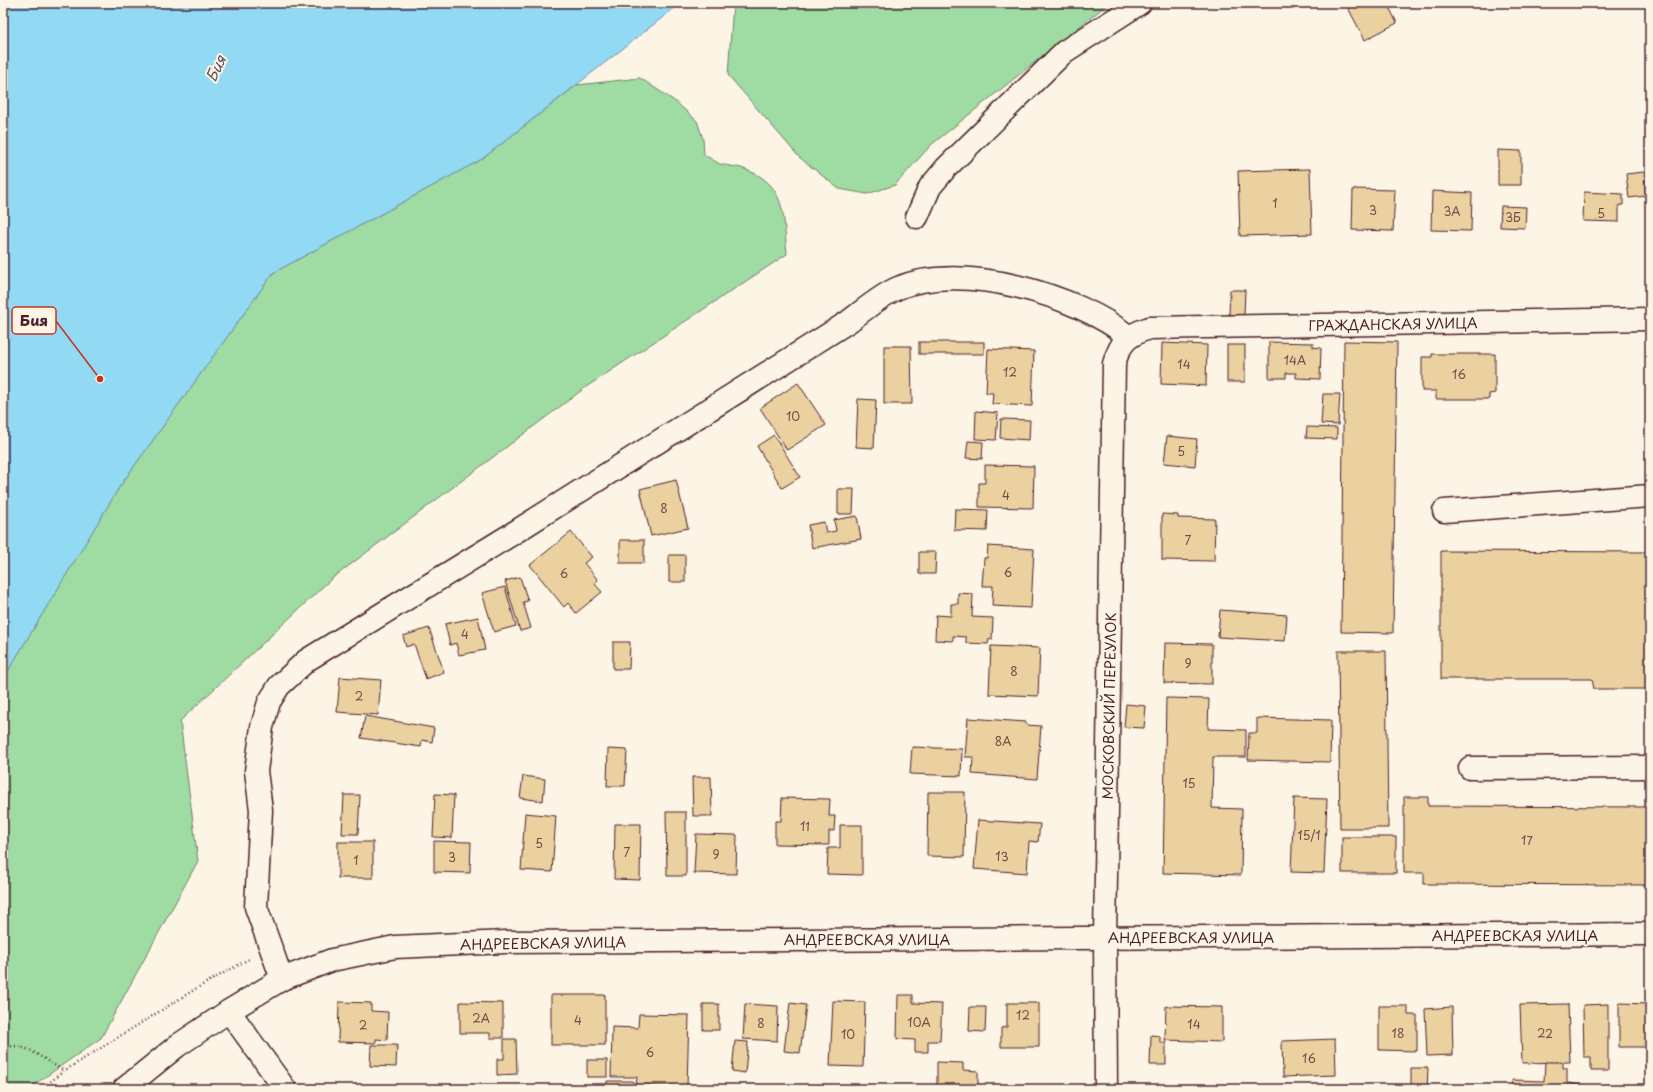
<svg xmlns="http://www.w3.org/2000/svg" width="1653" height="1092" viewBox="0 0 1653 1092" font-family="'Playpen Sans',sans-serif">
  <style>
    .green { fill: #9edca4; stroke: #747e68 }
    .water { fill: #92d9f4; stroke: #758fa4 }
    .building { fill: #ebd1a0; stroke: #4a1f2b }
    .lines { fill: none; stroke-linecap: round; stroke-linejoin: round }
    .minor-casing { stroke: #4a1f2b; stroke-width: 25 }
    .path { stroke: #4a1f2b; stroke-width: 2.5; stroke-dasharray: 1 3; stroke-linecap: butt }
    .minor { stroke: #fcf5e5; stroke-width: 22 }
    .labels { text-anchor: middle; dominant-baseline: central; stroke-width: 4; stroke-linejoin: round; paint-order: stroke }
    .number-label { font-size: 12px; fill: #724c48 }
    .street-label { font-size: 14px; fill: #4a1f2b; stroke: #fcf5e5 }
    .water-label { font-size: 15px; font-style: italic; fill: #5c4e5d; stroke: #fcf5e5 }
    .leader { fill: none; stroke: #c8321e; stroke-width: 1.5 }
    .callout-dot { fill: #c8321e; stroke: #fcf5e5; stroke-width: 1.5 }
    .callout { fill: #fcf5e5; stroke: #c8321e; stroke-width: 1.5 }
    .callout-label { font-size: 15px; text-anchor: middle; font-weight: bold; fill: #4a1f2b }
  </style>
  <rect width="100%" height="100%" fill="#fcf5e5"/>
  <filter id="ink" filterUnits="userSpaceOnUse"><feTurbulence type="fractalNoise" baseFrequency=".025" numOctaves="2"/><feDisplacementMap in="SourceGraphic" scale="8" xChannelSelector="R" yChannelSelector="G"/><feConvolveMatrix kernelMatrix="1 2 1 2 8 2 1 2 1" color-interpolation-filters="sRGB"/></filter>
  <g filter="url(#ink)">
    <!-- green -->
    <g class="green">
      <polygon points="733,3 1109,3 931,145 895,185 867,194 839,189 799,157 728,75"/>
      <path d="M640 78 676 102 697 121 703 139 704 155C709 158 715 161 720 164 727 166 734 166 741 168 787 182 783 214 787 254L586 387 330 580 180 721 198 861 101 1038 28 1089H3V679L120 486 273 273 482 159 577 85Z"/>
    </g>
    <!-- water -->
    <polygon class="water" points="3,3 681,3 482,159 273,273 120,486 3,679"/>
    <!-- building -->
    <g class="building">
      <polygon points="1358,3 1387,3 1397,23 1365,40 1348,8"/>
      <polygon points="1498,150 1521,151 1521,185 1498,185"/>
      <polygon points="1310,169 1312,234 1240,236 1238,171"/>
      <polygon points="1644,172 1646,196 1629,198 1626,174"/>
      <polygon points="1353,189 1395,190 1393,231 1352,230"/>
      <polygon points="1432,191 1472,193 1471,231 1431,230"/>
      <polygon points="1584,192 1623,194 1623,205 1619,205 1619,222 1583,221"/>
      <polygon points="1501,206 1526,207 1525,228 1500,227"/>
      <polygon points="1230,290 1245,290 1244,315 1229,315"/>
      <polygon points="1344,341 1397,342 1393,633 1341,632"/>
      <rect x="919" y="342" width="65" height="12"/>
      <polygon points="1269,342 1313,343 1313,347 1321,348 1320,379 1296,378 1296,373 1286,373 1286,378 1269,378"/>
      <polygon points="1162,343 1207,345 1206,386 1161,384"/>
      <rect x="1227" y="345" width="18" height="37"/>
      <polygon points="884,346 911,346 912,404 884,404"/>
      <polygon points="988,349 1034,351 1032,406 992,404 993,393 986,393"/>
      <polygon points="1432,354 1495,354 1495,393 1489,394 1489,399 1436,399 1436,391 1422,391 1422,357 1432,357"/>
      <polygon points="798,383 826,425 787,450 760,408"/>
      <polygon points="1323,394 1340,394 1338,425 1321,424"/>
      <polygon points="858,399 876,400 874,448 856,447"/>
      <polygon points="976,411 998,413 996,440 975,439"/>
      <polygon points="1001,419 1030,420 1029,440 1000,438"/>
      <polygon points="1307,427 1337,428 1337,439 1306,438"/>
      <polygon points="774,435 800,477 782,488 757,446"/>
      <polygon points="1167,436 1197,439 1195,466 1164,463"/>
      <polygon points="968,441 983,442 982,459 966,458"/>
      <polygon points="985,465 1034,466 1033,508 979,507 979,483 985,483"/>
      <polygon points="676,480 688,528 651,536 640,489"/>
      <polygon points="838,489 854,489 853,514 838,514"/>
      <polygon points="955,509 988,510 987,531 954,530"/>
      <polygon points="1162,514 1178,515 1178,518 1215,519 1214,561 1162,560"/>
      <polygon points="857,516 861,539 812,548 808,525 824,522 826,533 836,531 834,520"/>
      <polygon points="571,532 592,557 584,563 598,580 594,583 602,592 576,613 568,603 564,607 530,565"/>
      <rect x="620" y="540" width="24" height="23"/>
      <polygon points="988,546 1034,549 1031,608 992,606 993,586 982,586 984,558 987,558"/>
      <polygon points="1441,551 1650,552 1650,689 1594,689 1592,679 1441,679"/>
      <polygon points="919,552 936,552 935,574 919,574"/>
      <rect x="669" y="555" width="16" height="27"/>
      <polygon points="520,577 528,601 523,602 531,628 520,631 505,581"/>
      <polygon points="505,587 516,626 494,632 482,593"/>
      <polygon points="958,593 973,594 972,617 993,618 992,640 989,639 988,644 966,643 966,637 953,636 953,641 935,640 936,615 951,616 951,604 958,604"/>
      <polygon points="1220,610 1287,615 1285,641 1218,637"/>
      <polygon points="478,617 485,650 459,655 456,643 450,645 445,624"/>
      <polygon points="429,628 444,672 426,679 414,644 406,647 403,636"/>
      <polygon points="613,642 630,642 629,669 613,669"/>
      <polygon points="1165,643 1212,644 1212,684 1164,683"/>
      <polygon points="991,646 1040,648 1038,696 989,694"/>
      <polygon points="1338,651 1386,651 1388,828 1340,828"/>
      <polygon points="340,677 381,680 378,715 337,712"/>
      <polygon points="1166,698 1209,699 1208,729 1246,730 1246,757 1213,757 1212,808 1242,809 1241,875 1163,873"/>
      <polygon points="1126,704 1146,706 1144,728 1124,727"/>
      <polygon points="365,716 434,728 432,742 422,740 421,747 361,738"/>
      <polygon points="968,718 1026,722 1026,725 1041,726 1037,779 972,774 973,757 965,757"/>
      <polygon points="1257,718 1331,720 1330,762 1248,760 1249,733 1257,733"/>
      <polygon points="912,747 962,749 961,776 910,774"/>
      <polygon points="608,749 627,750 625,786 607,786"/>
      <polygon points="523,776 545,779 543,801 520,798"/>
      <polygon points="692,777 711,777 712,816 693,816"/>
      <polygon points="928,792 965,792 964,857 927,856"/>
      <polygon points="435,794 454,795 452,838 433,837"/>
      <polygon points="344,795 360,795 358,834 342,834"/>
      <polygon points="1404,797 1428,797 1428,806 1650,807 1650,885 1424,884 1424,873 1404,873"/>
      <polygon points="782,798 830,799 829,816 835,816 834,831 829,831 829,845 775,844 775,821 781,821"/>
      <polygon points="1294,798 1327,799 1324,873 1291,872"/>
      <polygon points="666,812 686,812 686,876 667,876"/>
      <polygon points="525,813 556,816 552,872 521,870"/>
      <polygon points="978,820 1040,824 1038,842 1029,841 1027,873 974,869"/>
      <polygon points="615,824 641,824 640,880 614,879"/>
      <polygon points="840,825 862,825 862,875 827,874 828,848 840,848"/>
      <polygon points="696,834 737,835 736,874 694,873"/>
      <rect x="1342" y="837" width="54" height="36"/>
      <polygon points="434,841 471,842 470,873 434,872"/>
      <rect x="338" y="842" width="35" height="36"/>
      <rect x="551" y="995" width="54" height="50"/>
      <polygon points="898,995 913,995 913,1003 942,1004 940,1041 928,1041 928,1052 915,1052 915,1040 897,1039"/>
      <polygon points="833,1001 865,1002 863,1067 830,1066"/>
      <polygon points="339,1002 371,1003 371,1011 388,1012 387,1040 376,1039 376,1043 338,1042"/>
      <polygon points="460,1002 503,1003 503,1038 490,1038 490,1033 460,1033"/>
      <polygon points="790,1003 806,1005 800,1053 784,1051"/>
      <polygon points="1007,1003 1039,1003 1039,1047 1001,1047 1001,1028 1007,1027"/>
      <polygon points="1619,1003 1650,1004 1650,1047 1619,1047"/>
      <rect x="703" y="1004" width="16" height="26"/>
      <polygon points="745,1004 778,1006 777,1041 743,1039"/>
      <polygon points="1568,1004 1570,1062 1522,1063 1520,1005"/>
      <polygon points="1608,1004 1608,1071 1591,1071 1591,1057 1584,1057 1583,1005"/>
      <polygon points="1166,1006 1222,1007 1222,1042 1165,1040"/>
      <polygon points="1379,1006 1408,1006 1408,1015 1417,1015 1417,1051 1379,1050"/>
      <polygon points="970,1007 986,1007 985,1032 969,1031"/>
      <polygon points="1452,1007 1453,1055 1427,1056 1425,1009"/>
      <polygon points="639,1014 689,1015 687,1087 636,1085 637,1077 611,1077 612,1027 638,1028"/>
      <polygon points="1151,1035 1160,1036 1160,1043 1166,1043 1166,1065 1150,1065"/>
      <polygon points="504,1039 516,1039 517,1074 497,1075 497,1059 504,1059"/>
      <polygon points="1335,1039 1336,1075 1283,1077 1282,1041"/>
      <polygon points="735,1041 748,1042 745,1073 732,1071"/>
      <polygon points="371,1045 397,1045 396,1067 370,1066"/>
      <rect x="587" y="1060" width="20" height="17"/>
      <polygon points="937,1062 963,1063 963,1070 978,1071 978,1089 937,1089"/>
      <polygon points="1545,1062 1563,1062 1563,1068 1567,1068 1567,1083 1587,1086 1587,1089 1512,1089 1512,1080 1544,1081"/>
      <polygon points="1411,1068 1428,1068 1427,1089 1411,1089"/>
      <polygon points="607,1081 633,1081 632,1089 607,1089"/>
      <rect x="353" y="1086" width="54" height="3"/>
    </g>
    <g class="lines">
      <defs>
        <g id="minor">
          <polyline points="917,217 930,187 946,168 1064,52 1140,3"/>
          <polyline points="1444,511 1650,496"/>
          <polyline points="1470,768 1650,767"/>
          <path d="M282 979 256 907 261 810 256 771 262 727 269 702 279 686 307 660 512 534 848 322C863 311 881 295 898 288 961 261 1078 295 1129 337"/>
          <polyline points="229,1011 285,1089"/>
          <polyline points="124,1089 177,1046 229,1011 282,979 332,960 395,947 506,942 1650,934"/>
          <path d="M1106 1089 1105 938 1114 364C1120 342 1128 335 1149 328L1650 319"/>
        </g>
      </defs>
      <!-- minor casing -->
      <use href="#minor" class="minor-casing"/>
      <!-- path -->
      <g class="path">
        <polyline points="3,1047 17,1046 30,1050 64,1071"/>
        <polyline points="41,1089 64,1071 197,988 249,959"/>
      </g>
      <!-- minor -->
      <use href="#minor" class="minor"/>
    </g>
  </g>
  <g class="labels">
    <!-- number labels -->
    <g class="number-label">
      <text x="1275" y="203">1</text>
      <text x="1373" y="210">3</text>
      <text x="1452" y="211">3А</text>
      <text x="1601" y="213">5</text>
      <text x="1513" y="217">3Б</text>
      <text x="1295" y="360">14А</text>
      <text x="1184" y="364">14</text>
      <text x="1010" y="372">12</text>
      <text x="1459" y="374">16</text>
      <text x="793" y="416">10</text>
      <text x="1181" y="451">5</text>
      <text x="1006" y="495">4</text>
      <text x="664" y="508">8</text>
      <text x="1188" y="540">7</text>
      <text x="1008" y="572">6</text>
      <text x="564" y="573">6</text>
      <text x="465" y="634">4</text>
      <text x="1188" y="663">9</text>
      <text x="1014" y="671">8</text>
      <text x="359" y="696">2</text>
      <text x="1003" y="741">8А</text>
      <text x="1189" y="783">15</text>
      <text x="805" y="826">11</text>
      <text x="1309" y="835">15/1</text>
      <text x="1527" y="840">17</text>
      <text x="539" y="843">5</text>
      <text x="627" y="852">7</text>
      <text x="716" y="854">9</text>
      <text x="1002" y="856">13</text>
      <text x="452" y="857">3</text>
      <text x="356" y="860">1</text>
      <text x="1023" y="1015">12</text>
      <text x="481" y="1018">2А</text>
      <text x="578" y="1020">4</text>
      <text x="919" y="1022">10А</text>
      <text x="761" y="1023">8</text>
      <text x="1194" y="1024">14</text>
      <text x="363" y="1025">2</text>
      <text x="1398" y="1033">18</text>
      <text x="1545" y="1033">22</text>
      <text x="848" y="1034">10</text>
      <text x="650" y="1052">6</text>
      <text x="1309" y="1058">16</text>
    </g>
    <!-- street labels -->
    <g class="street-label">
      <text transform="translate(1393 324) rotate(-1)">ГРАЖДАНСКАЯ УЛИЦА</text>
      <text transform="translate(1109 706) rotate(-89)">МОСКОВСКИЙ ПЕРЕУЛОК</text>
      <text x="1515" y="935">АНДРЕЕВСКАЯ УЛИЦА</text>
      <text x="1191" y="937">АНДРЕЕВСКАЯ УЛИЦА</text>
      <text x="867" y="939">АНДРЕЕВСКАЯ УЛИЦА</text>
      <text transform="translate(543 943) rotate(-1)">АНДРЕЕВСКАЯ УЛИЦА</text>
    </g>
    <!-- water labels -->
    <g class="water-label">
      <text transform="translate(215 68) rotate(-65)">Бия</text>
    </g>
  </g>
  <!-- callouts -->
  <path class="leader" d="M100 379L56 321"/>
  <circle class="callout-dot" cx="100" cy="379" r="4"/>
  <rect class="callout" x="12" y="307" width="44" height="27" rx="4"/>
  <g class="callout-label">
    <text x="34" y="326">Бия</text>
  </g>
  <!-- margin -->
  <rect width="1653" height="1092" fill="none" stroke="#fcf5e5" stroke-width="16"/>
  <rect x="8" y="8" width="1637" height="1076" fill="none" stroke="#4a1f2b" stroke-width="1.5" filter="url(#ink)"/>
</svg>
